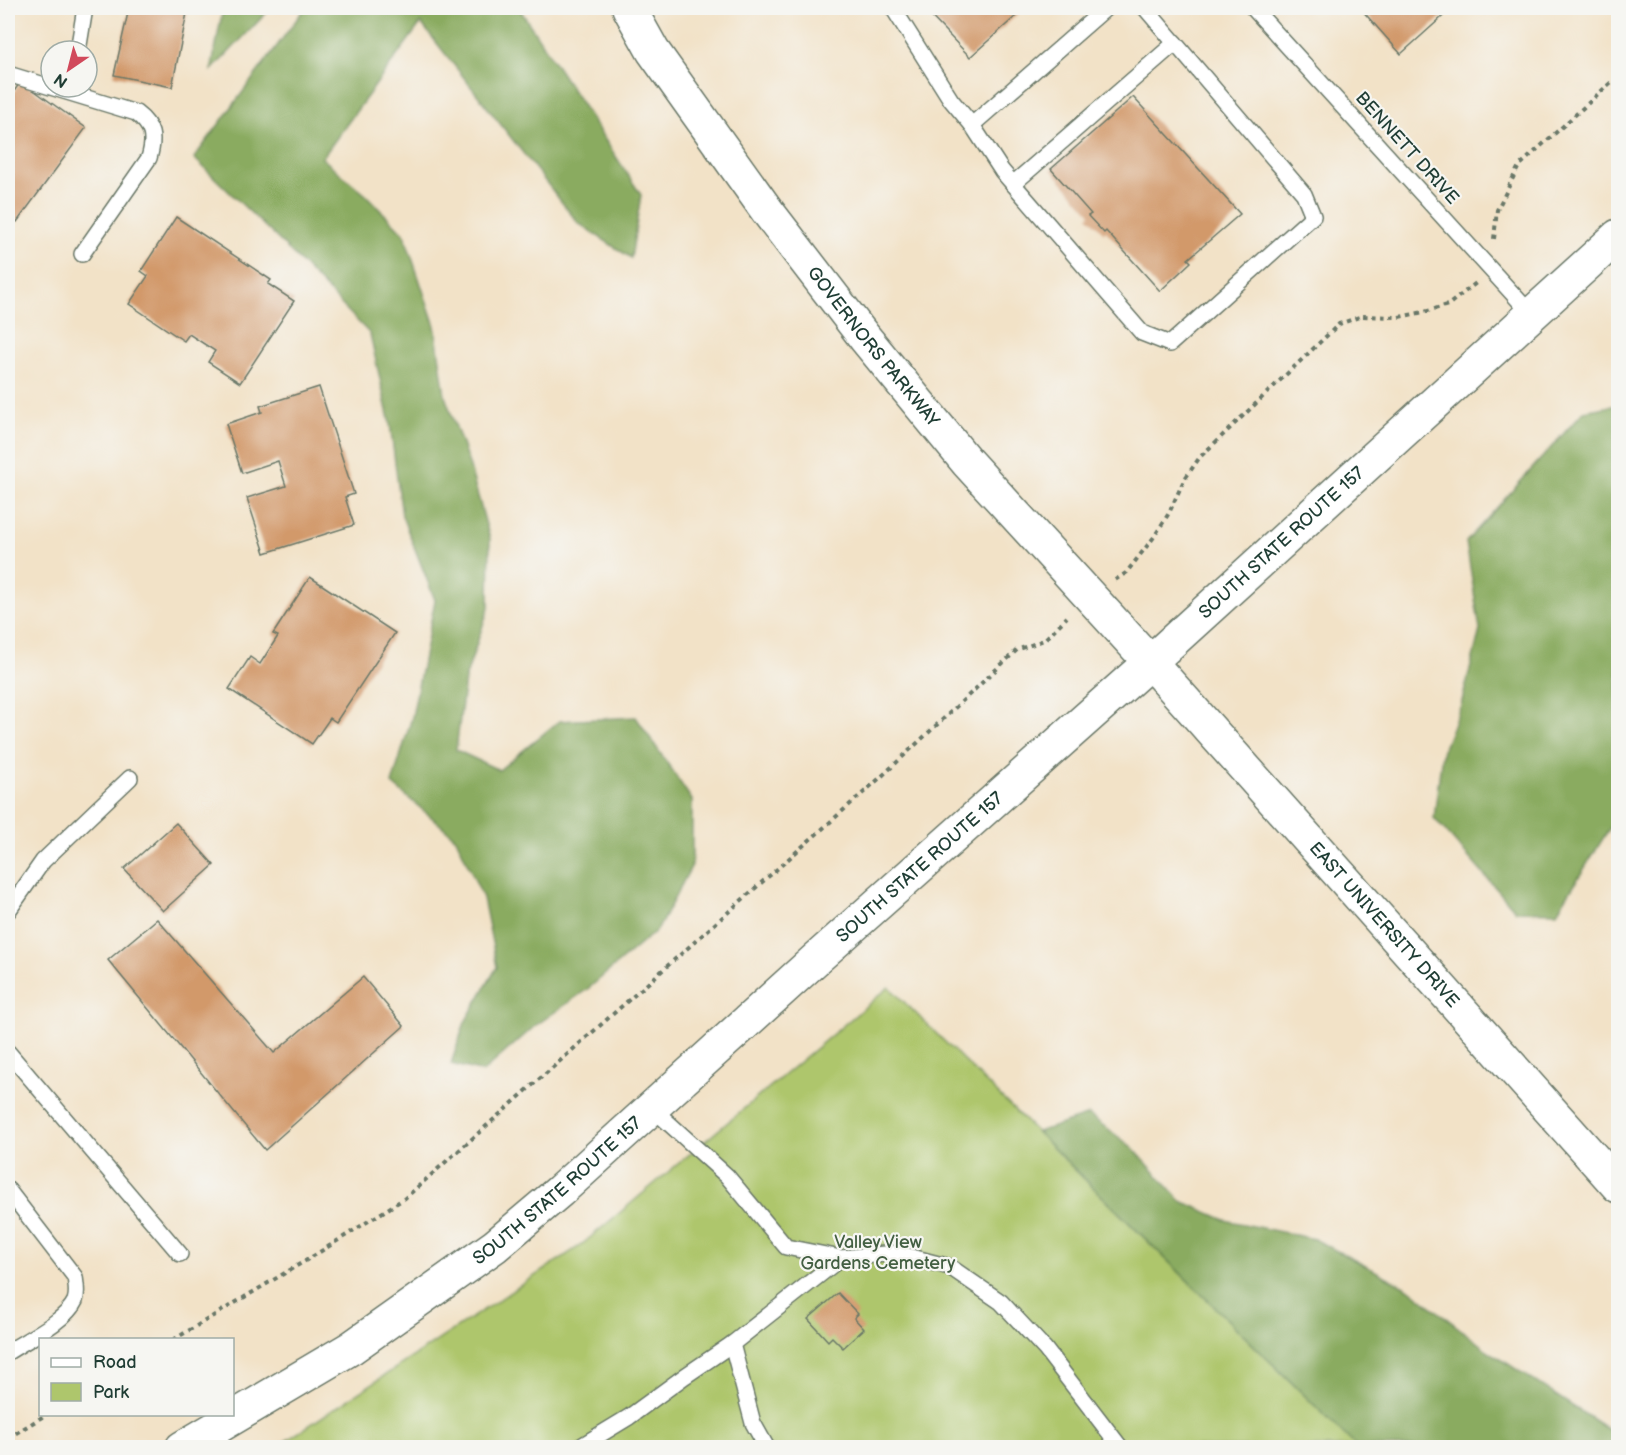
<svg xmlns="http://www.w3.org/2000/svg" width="1626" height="1455" viewBox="0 0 1626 1455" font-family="'Balsamiq Sans',sans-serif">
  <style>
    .green { fill: #aec66c; stroke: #668250; stroke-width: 1.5 }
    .forest { fill: #8aab60; stroke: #54744a; stroke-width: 1.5 }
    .building { fill: #d2996b }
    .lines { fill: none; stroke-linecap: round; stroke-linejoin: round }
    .lane-casing { stroke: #697767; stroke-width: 18 }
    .secondary-casing { stroke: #697767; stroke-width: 36 }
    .primary-casing { stroke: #697767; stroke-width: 36 }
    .path { stroke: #697767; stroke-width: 4; stroke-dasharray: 4.5 4.5; stroke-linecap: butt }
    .lane { stroke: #fff; stroke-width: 15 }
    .secondary { stroke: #fff; stroke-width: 33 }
    .primary { stroke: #fff; stroke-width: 33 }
    .labels { text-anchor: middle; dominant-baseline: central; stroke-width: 4.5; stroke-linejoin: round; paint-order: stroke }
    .street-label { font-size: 18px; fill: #1f3d34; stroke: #f6f6f2 }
    .park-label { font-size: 18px; fill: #435f42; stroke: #f6f6f2 }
  </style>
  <rect width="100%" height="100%" fill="#f6f6f2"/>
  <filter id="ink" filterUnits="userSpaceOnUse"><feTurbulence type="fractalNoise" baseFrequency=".0167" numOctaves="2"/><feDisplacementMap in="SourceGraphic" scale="12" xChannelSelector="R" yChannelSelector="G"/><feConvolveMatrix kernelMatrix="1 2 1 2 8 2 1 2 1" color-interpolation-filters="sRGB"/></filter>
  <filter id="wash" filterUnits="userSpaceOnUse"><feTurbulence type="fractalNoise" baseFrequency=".008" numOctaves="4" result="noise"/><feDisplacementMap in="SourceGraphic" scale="24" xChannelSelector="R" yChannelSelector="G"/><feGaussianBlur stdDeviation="1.35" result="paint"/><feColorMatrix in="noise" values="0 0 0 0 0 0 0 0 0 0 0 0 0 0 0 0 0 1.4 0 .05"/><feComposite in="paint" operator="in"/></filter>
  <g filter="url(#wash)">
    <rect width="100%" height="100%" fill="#f2e2c7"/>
    <!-- green -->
    <polygon class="green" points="889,987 1357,1447 275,1448 580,1246"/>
    <!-- forest -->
    <g class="forest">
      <polygon points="223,8 271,8 211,71"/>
      <polygon points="305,8 519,8 641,195 631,258 578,223 421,23 322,158 366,195 404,234 435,326 445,396 469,464 490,539 489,607 465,679 456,750 499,770 559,721 636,717 692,800 692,865 658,929 589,988 535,1026 483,1072 451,1064 465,1022 497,967 483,898 456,838 392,784 412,717 435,600 402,516 390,424 370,334 282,243 194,158"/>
      <polygon points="1618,405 1618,821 1614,821 1557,912 1516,911 1434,818 1442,753 1461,705 1480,630 1466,542 1584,411"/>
      <polygon points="1089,1115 1132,1147 1181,1201 1225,1220 1314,1239 1408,1288 1487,1350 1618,1436 1618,1447 1357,1447 1037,1132"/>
    </g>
    <g id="blocks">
      <!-- building -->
      <g class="building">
        <polygon points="129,8 188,8 172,87 114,75"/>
        <polygon points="923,8 1025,8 970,57"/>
        <polygon points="1360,8 1452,8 1401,54"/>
        <polygon points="21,81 86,128 17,222 8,215 8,100"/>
        <polygon points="1133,97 1240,214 1188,259 1191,262 1160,291 1106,231 1104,233 1088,216 1091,214 1051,169"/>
        <polygon points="176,217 271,280 268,284 294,301 240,383 208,362 215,351 189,334 184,341 129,304 148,276 141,271"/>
        <polygon points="319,387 354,494 345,497 354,525 265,553 247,498 286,486 278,461 242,473 226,424 262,412 260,406"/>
        <polygon points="310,577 395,633 336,722 330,718 312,744 229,689 250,657 260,664 278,636 273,634"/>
        <polygon points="176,823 214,865 163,911 124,869"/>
        <polygon points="157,919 274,1053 363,977 404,1026 265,1150 108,960"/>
        <polygon points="838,1293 858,1314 854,1318 864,1329 843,1348 832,1337 828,1341 808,1319"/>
      </g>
    </g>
  </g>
  <g filter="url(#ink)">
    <use href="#blocks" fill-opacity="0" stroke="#697767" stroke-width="1.5"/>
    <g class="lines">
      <defs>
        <g id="lane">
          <polyline points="893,8 951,100 972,125 1106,8"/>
          <polyline points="1253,8 1532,315"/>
          <polyline points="78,51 85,8"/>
          <path d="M8 74 136 113C153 126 155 138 149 158L82 254"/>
          <polyline points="972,125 1002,171 1142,333 1170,344 1313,216 1304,194 1145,8"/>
          <polyline points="1013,184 1175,43"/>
          <polyline points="8,911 43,861 130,778"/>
          <polyline points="8,1052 180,1254"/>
          <polyline points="652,1108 727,1176 786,1247 841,1258"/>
          <path d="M8 1190 75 1277C76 1285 78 1293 75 1301 66 1321 26 1340 8 1352"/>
          <polyline points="732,1344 753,1423 767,1448"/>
          <polyline points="578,1448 629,1417 685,1376 732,1344 841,1258 896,1253 950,1267 1001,1302 1045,1349 1121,1448"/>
        </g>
        <g id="secondary">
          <path id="s1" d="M1150 662 1618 1186"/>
        </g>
        <g id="primary">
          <path id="s2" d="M629 8 653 51 768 212 865 338 967 462 1150 662"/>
          <path id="s3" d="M182 1448 351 1348 495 1246 560 1191 816 959 1150 662 1618 236"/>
        </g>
      </defs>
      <!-- lane casing -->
      <use href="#lane" class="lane-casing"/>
      <!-- secondary casing -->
      <use href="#secondary" class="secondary-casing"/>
      <!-- primary casing -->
      <use href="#primary" class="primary-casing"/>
      <!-- path -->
      <g class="path">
        <polyline points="1494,239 1497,210 1519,166 1618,76"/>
        <polyline points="1115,580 1126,573 1154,537 1169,513 1184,480 1200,457 1339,324 1362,316 1399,317 1424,312 1448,305 1476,283"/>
        <polyline points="173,1340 315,1255 405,1198 881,777 1017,650 1044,640 1067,617"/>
        <polyline points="8,1438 47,1414"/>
      </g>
      <!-- lane -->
      <use href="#lane" class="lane"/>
      <!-- secondary -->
      <use href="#secondary" class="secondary"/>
      <!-- primary -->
      <use href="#primary" class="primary"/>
    </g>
  </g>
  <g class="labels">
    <!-- street labels -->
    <g class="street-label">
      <text transform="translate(1407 148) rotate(48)">BENNETT DRIVE</text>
      <text stroke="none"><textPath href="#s2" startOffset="418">GOVERNORS PARKWAY</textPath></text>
      <text stroke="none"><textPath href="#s3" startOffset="1428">SOUTH STATE ROUTE 157</textPath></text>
      <text stroke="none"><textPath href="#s3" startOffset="942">SOUTH STATE ROUTE 157</textPath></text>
      <text stroke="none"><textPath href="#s1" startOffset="352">EAST UNIVERSITY DRIVE</textPath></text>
      <text stroke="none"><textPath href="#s3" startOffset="456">SOUTH STATE ROUTE 157</textPath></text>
    </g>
    <!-- park labels -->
    <g class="park-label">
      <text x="878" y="1242">Valley View<tspan x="878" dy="21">Gardens Cemetery</tspan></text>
    </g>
  </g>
  <!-- margin -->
  <rect width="1626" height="1455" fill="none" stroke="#f6f6f2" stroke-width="30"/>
  <!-- legend -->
  <rect x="39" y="1338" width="195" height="78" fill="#f6f6f2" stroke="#a0aca6" stroke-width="1.5"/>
  <rect x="51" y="1358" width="30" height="9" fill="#ffffff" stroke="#a0aca6" stroke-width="1.5"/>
  <text x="93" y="1368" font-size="18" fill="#1f3d34">Road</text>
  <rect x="51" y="1383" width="30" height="18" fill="#aec66c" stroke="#a0aca6" stroke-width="1.5"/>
  <text x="93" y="1398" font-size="18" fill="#1f3d34">Park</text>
  <!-- north arrow -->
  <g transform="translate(69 69) rotate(215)"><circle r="28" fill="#f6f6f2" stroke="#a0aca6" stroke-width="1.5"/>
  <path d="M0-4.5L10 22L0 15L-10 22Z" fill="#d1495b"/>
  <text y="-9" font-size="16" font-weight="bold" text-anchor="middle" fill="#1f3d34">N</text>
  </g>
</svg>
